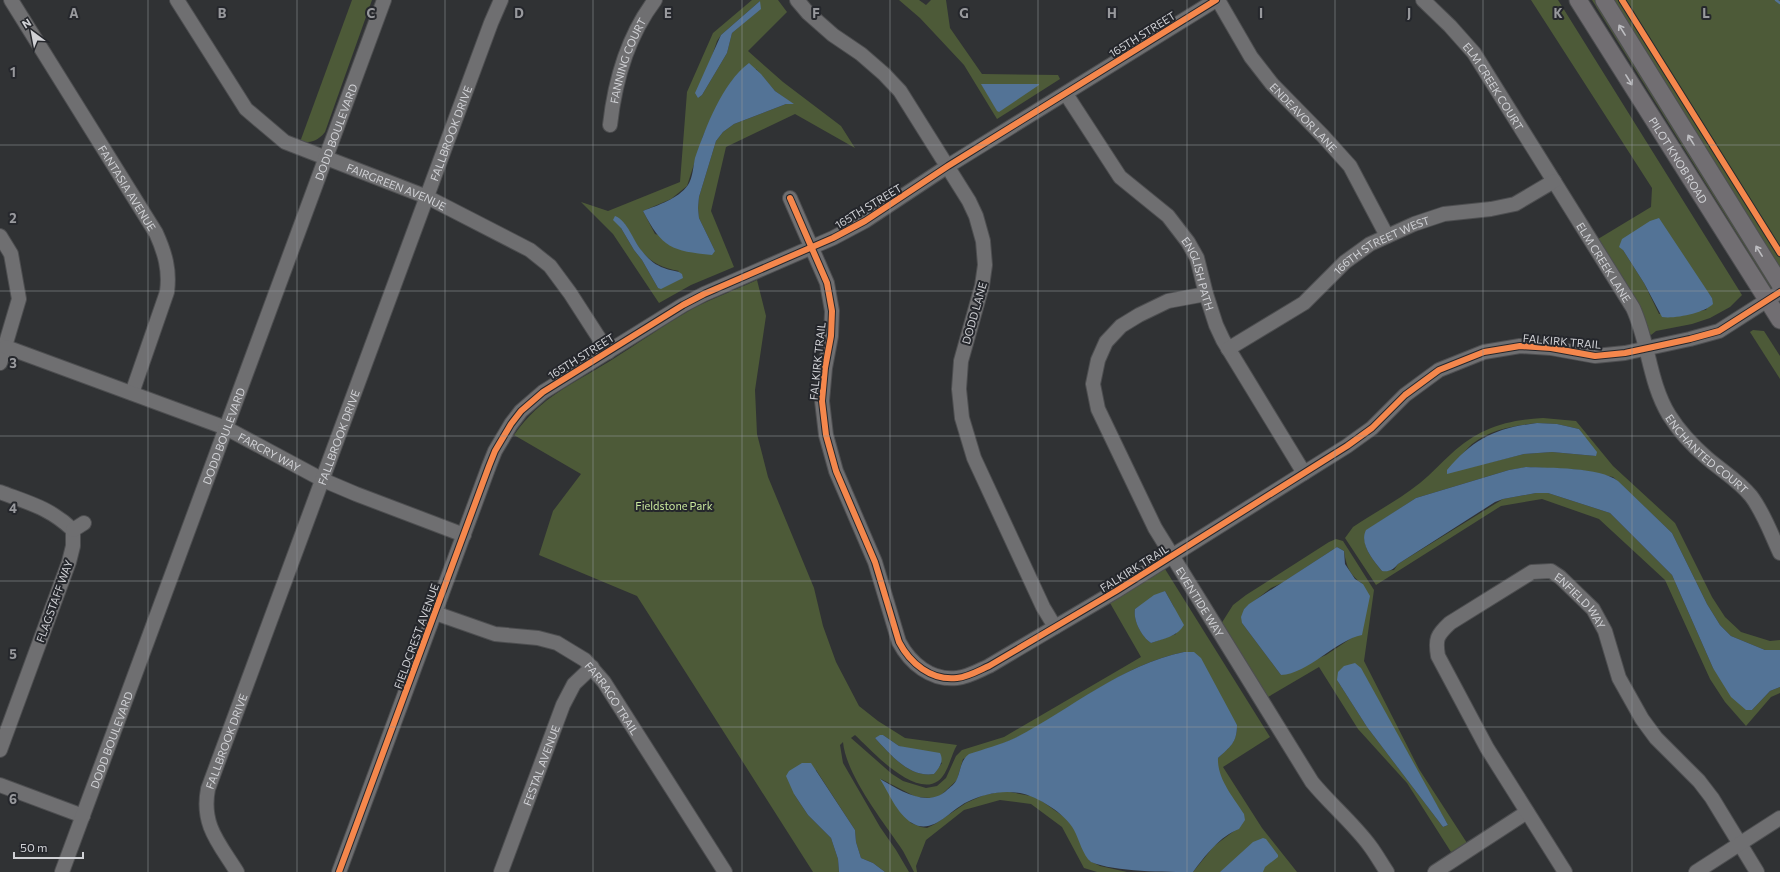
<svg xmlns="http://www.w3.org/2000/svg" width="1780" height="872" viewBox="0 0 1780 872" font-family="Commissioner,sans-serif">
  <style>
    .green { fill: #4d5a38; fill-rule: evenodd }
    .water { fill: #537396 }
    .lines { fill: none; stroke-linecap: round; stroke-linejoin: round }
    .stream { stroke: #537396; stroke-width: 2.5 }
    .minor-casing { stroke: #4d4e50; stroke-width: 16 }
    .major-casing { stroke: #4d4e50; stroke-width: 19 }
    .minor { stroke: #6f6f71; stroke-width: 14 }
    .major { stroke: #716e72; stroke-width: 17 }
    .cycleway-casing { stroke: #25272c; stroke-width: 8 }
    .cycleway { stroke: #f5874c; stroke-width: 6 }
    .oneway { stroke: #bdbdc1 }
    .grid { fill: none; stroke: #98999d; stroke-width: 1; stroke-opacity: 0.55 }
    .labels { text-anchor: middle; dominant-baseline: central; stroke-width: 4; stroke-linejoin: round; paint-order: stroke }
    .street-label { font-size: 11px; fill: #d0d1d5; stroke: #25272c }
    .park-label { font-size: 11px; fill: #cae99e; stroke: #25272c }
    .grid-label { font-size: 13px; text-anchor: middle; font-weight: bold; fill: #98999d; stroke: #25272c; stroke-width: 4; stroke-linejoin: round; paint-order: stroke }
  </style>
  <rect width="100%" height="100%" fill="#303234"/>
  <!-- green -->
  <g class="green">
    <path d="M352 0H372L325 132C318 141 311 143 300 142Z"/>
    <path d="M752 0H778L787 12 748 51 783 82 841 126 855 148 795 114 726 147 711 211 734 267 691 285 659 303 613 234 581 202 608 211 680 182 687 92 713 33ZM760 1V9L732 33 727 53 702 95 698 98 717 41 721 35ZM756 69 775 91 793 104H786L734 124 723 132 716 141 699 197 698 208 699 218 715 251 655 234 643 211 671 199 687 186 703 136 717 107 732 81 737 76ZM624 223C640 250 646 265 679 271L658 288 642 260 634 250 621 228Z"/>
    <polygon points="899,0 919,0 926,5 931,0 946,0 950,28 982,74 1058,75 1060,79 997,119 964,65 920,18"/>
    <path d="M1531 0H1558L1742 295 1730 307 1710 318 1692 324 1656 331 1651 335 1650 334 1635 298 1598 239 1651 207 1652 188ZM1623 250 1701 283 1712 298 1706 310 1659 314 1644 283Z"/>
    <polygon points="1592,0 1780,0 1780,293 1775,295"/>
    <path d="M757 280 766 316 755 390 757 434 768 477 814 588 823 626 836 662 859 706 878 721 905 738 957 745C951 755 948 774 938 781 914 798 871 750 855 735L851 738 892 774 903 781 926 788 937 786 946 778 956 756 962 750 1004 737 1141 657 1110 603 1165 569 1270 737 1223 767 1262 828 1297 872H1193L1214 846 1234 831 1217 767 1218 758C1230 747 1237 742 1237 725L1184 652C1120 665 1072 710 1014 739 998 746 980 752 963 759L957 780 940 796 931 798 916 797 881 779 911 823 921 827 927 828 935 824 966 803 984 795 1005 791 1036 797 1067 819 1074 828 1090 861 1100 866 1127 872H1097L1084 868 1062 827 1031 804 1000 800 964 810 926 840 916 866 917 872H914C909 863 905 853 899 845 881 819 846 774 843 742L840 745 843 763 880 827 896 850 909 872H885L873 863 861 858 856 842 855 830 816 770 794 794 808 815 831 838 838 859 839 872H813L637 596 539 555 553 511 581 474 514 435C542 396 571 385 610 361 637 344 664 325 692 309 713 298 735 290 757 280ZM1165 591 1174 607 1176 634 1151 643C1141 636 1133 620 1135 609ZM883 735 899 746 942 763 934 774C909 778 890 754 875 738Z"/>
    <polygon points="1753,330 1764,331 1780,356 1780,379 1750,332"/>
    <path d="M1543 418 1576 421 1613 466 1675 523 1712 597 1725 617 1741 632 1770 641 1780 640V650H1765L1731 636 1720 625 1707 604 1672 533 1613 477 1580 470 1527 467 1509 470 1416 498 1367 530C1359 544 1373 560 1382 571L1394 570 1398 564 1503 499 1536 493H1548L1610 513 1672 575 1713 668 1752 710 1770 691 1780 687V693L1771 697 1746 726 1725 702 1710 679 1665 580 1599 519 1542 499 1501 506 1376 585 1345 538 1353 527C1374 513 1400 499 1420 483 1431 474 1441 463 1451 454 1479 428 1506 420 1543 418ZM1537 423 1557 424 1579 429 1596 456 1552 452 1524 454 1447 473C1455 464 1463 452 1472 444 1491 429 1514 426 1537 423Z"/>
    <path d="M1336 539 1343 541 1374 590 1364 661 1419 769 1467 843 1451 852 1407 783 1358 729 1319 667 1268 697 1221 624 1233 605 1246 595 1329 542ZM1337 547 1344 551C1346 566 1350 576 1363 584L1353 637 1326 655 1281 675 1242 623 1244 609 1271 588 1282 583ZM1337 680 1410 759 1448 825 1443 827 1367 727Z"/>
  </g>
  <!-- water -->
  <g class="water">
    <polygon points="760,1 761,9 732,33 727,53 702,95 698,98 695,93 721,35"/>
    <path d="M749 63 761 74 775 91 794 104H786L734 124 723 132 716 141 699 197 698 208 699 218 715 251 712 255C672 251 662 248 643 211 658 205 678 199 688 185 693 177 693 167 695 158 706 127 722 83 749 63Z"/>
    <polygon points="981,84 1039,84 1039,85 999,112 997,111"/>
    <path d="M615 216C628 221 633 241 642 251 648 259 655 265 664 268 671 271 677 270 682 274L683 278 661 289 658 288 642 260 634 250 621 228 613 220Z"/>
    <path d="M1659 218 1712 298 1713 304C1704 313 1675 319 1662 317L1644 283 1623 250 1619 247 1622 239 1650 221Z"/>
    <path d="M1537 423 1557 424 1579 429 1597 452 1596 456 1552 452 1524 454 1447 474V470C1474 438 1496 428 1537 423Z"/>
    <path d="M1526 467C1549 468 1600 467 1618 481L1672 533 1707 604 1720 625 1731 636 1765 650H1780V687L1770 691 1752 710H1746L1731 697 1713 668 1672 575 1610 513 1548 493H1536L1503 499 1495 502 1398 564C1393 570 1389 572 1382 571 1373 560 1359 544 1366 530L1416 498 1509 470Z"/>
    <path d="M1337 547 1344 551 1345 564 1355 579 1363 584 1370 596 1362 635C1336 640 1308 674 1281 675L1242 623 1241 617 1244 609 1249 604Z"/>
    <path d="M1165 591 1184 625C1178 636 1163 639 1151 643 1141 636 1133 620 1135 609L1154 595Z"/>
    <path d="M1184 652H1194L1201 658 1237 725C1237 743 1230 747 1218 758 1217 779 1234 798 1244 814L1245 820 1239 829C1220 836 1205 856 1193 872 1166 872 1115 872 1091 862 1083 856 1079 839 1074 830 1066 814 1037 796 1020 793 1001 790 984 794 967 802 950 810 932 836 912 823 897 814 889 793 880 779 900 790 926 808 946 791 950 787 955 784 957 779 961 770 960 761 969 754 984 749 1000 745 1015 738 1071 709 1121 665 1184 652Z"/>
    <polygon points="1355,663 1361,668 1448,825 1443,827 1367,727 1337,680 1338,672 1344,666"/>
    <path d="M880 735H883L899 746 940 753C944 761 940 767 934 774 909 778 890 754 875 738Z"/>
    <polygon points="802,763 811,763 855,830 856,842 861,858 873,863 885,872 839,872 838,859 831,838 808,815 794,794 786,776 789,771"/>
    <polygon points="1263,838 1266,839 1278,855 1278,857 1265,867 1263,872 1220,872 1253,842"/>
  </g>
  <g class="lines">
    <!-- stream -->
    <polyline class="stream" points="1776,0 1780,3"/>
    <defs>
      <g id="minor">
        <path id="s1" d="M11 0 156 233C165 253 170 270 167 292L132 393"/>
        <path id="s2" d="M177 0 246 109 285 142 427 197 530 250 550 266 570 293 608 352"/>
        <polyline points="797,0 808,13 833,35 861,54 884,74 900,91 969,201 976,216 983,241 985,265 982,286 961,361 959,389 962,418 974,458 1043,607 1055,627"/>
        <path id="s3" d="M1218 0 1251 57 1272 84 1323 136 1350 166 1387 236"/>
        <path id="s4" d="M1423 0 1450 26 1474 53 1633 308C1649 343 1649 382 1669 415 1679 431 1693 446 1707 458 1722 471 1739 481 1751 496 1764 513 1771 534 1780 553"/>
        <path id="s5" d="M1066 94 1120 177 1168 216 1188 242 1197 258 1206 294 1216 325 1223 340 1304 473"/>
        <path id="s6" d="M610 125C615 80 627 37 655 0"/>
        <path d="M790 198 827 283 832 311 831 336 825 368 822 401 826 435 836 471 875 562 899 642C910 663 931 681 957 678 968 677 978 671 989 666L1116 591 1347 446 1372 428 1405 395 1439 370 1484 352 1520 346 1551 348 1595 356 1625 353 1690 339 1719 331 1780 292"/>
        <polyline points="0,236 11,254 19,299 0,363"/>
        <path id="s7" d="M1206 294 1168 301 1139 315 1121 326 1106 342 1098 360 1093 384 1098 409 1155 528 1312 782C1330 804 1353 823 1370 846 1376 854 1381 863 1387 872"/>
        <path id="s8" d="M6 347 226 428 323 480 356 494 464 535"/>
        <path id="s9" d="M1228 349 1304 303 1345 262 1370 244 1414 224 1444 214 1491 209 1515 204 1554 181"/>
        <path d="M0 492C29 503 50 508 73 530V546L69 562 0 750"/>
        <polyline points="73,530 84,523"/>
        <path id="s10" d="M435 613 495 634 538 638 557 643 585 660 604 682 725 872"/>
        <polyline points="0,785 83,816"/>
        <path id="s11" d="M62 872 384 0"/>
        <path id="s12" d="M237 872C219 843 201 825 208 789L491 23 501 0"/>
        <polyline points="339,872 489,466 495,451 511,424 521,411 543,392 683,305 704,294 833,238 865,221 948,166 1216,0"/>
        <path id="s13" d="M501 872 563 705 574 684 592 667"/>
        <polyline points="1435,872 1527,812"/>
        <path id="s14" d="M1565 872 1487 748 1438 656C1435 639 1437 635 1450 623L1532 572 1551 571 1560 577 1593 609 1605 631 1619 678 1642 719 1656 738 1699 781 1712 798 1757 872"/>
        <polyline points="1696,872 1780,818"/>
      </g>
      <g id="major">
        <path id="s15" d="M1578 0 1780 320"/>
        <polyline points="1604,0 1780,284"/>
      </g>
    </defs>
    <!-- minor casing -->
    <use href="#minor" class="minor-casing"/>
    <!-- major casing -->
    <use href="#major" class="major-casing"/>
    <!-- minor -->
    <use href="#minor" class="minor"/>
    <!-- major -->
    <use href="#major" class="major"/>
    <defs>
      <g id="cycleway">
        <polyline points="1622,0 1780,253"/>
        <path d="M790 198 827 283 832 311 831 336 825 368 822 401 826 435 836 471 875 562 899 642C910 663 931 681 957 678 968 677 978 671 989 666L1116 591 1347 446 1372 428 1405 395 1439 370 1484 352 1520 346 1551 348 1595 356 1625 353 1690 339 1719 331 1780 292"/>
        <polyline points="339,872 489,466 495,451 511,424 521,411 543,392 683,305 704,294 833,238 865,221 948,166 1216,0"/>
      </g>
    </defs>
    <!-- cycleway casing -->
    <use href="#cycleway" class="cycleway-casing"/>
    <!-- cycleway -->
    <use href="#cycleway" class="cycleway"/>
  </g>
  <!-- one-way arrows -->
  <defs><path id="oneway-shaft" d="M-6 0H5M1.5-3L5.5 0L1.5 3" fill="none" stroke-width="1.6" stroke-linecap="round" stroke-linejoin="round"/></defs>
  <g class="oneway">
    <use href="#oneway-shaft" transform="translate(1622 30) rotate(-122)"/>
    <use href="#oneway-shaft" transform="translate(1629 80) rotate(58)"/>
    <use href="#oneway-shaft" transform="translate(1691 140) rotate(-122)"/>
    <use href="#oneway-shaft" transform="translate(1759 251) rotate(-122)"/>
  </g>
  <!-- grid -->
  <path class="grid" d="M148 0V872M297 0V872M445 0V872M593 0V872M742 0V872M890 0V872M1038 0V872M1187 0V872M1335 0V872M1483 0V872M1632 0V872M0 145H1780M0 291H1780M0 436H1780M0 581H1780M0 727H1780"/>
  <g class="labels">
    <!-- street labels -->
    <g class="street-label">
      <text transform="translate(1142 34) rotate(-32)">165TH STREET</text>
      <text stroke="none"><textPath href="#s6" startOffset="67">FANNING COURT</textPath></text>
      <text stroke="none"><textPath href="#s4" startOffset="112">ELM CREEK COURT</textPath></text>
      <text stroke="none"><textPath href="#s3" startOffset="146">ENDEAVOR LANE</textPath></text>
      <text stroke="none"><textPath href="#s11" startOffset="789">DODD BOULEVARD</textPath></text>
      <text stroke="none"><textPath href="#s12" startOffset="790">FALLBROOK DRIVE</textPath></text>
      <text stroke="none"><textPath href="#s15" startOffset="189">PILOT KNOB ROAD</textPath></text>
      <text stroke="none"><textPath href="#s2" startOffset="300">FAIRGREEN AVENUE</textPath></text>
      <text stroke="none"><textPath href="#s1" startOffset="221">FANTASIA AVENUE</textPath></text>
      <text transform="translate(868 206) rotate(-31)">165TH STREET</text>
      <text stroke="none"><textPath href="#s9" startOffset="187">166TH STREET WEST</textPath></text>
      <text stroke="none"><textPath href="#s4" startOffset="320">ELM CREEK LANE</textPath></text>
      <text stroke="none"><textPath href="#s5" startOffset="227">ENGLISH PATH</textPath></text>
      <text transform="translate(974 313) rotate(-74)">DODD LANE</text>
      <text transform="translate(1562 341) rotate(5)">FALKIRK TRAIL</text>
      <text transform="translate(581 356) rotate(-32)">165TH STREET</text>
      <text transform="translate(817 361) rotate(-84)">FALKIRK TRAIL</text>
      <text stroke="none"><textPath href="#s11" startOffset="465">DODD BOULEVARD</textPath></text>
      <text stroke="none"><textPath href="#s12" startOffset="466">FALLBROOK DRIVE</textPath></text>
      <text stroke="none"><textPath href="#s8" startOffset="284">FARCRY WAY</textPath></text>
      <text stroke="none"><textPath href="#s4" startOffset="542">ENCHANTED COURT</textPath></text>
      <text transform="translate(1134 568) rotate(-32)">FALKIRK TRAIL</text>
      <text transform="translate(54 601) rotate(-70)">FLAGSTAFF WAY</text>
      <text stroke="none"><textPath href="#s7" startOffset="402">EVENTIDE WAY</textPath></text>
      <text stroke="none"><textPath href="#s14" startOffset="446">ENFIELD WAY</textPath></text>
      <text transform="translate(416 636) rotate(-70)">FIELDCREST AVENUE</text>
      <text stroke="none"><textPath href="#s10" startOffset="206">FARRAGO TRAIL</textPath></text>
      <text stroke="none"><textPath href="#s11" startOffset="141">DODD BOULEVARD</textPath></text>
      <text stroke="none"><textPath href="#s12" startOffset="142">FALLBROOK DRIVE</textPath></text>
      <text stroke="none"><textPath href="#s13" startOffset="114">FESTAL AVENUE</textPath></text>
    </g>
    <!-- park labels -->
    <g class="park-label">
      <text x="674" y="505">Fieldstone Park</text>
    </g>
  </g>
  <g class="grid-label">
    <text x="74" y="18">A</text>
    <text x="222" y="18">B</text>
    <text x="371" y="18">C</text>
    <text x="519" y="18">D</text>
    <text x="668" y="18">E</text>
    <text x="816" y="18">F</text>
    <text x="964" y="18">G</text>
    <text x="1112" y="18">H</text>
    <text x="1261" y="18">I</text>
    <text x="1409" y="18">J</text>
    <text x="1558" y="18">K</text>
    <text x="1706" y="18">L</text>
    <text x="13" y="77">1</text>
    <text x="13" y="223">2</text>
    <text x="13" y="368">3</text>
    <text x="13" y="513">4</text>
    <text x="13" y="659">5</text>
    <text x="13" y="804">6</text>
  </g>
  <!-- north arrow -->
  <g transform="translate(32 32) rotate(328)" stroke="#25272c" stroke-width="3" paint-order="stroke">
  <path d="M0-3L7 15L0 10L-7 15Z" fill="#d0d1d5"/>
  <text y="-6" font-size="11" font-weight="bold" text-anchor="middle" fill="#d0d1d5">N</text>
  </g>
  <!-- scale -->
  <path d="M14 852v6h69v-6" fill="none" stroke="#d0d1d5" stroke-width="2"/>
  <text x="20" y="852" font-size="12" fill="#d0d1d5" stroke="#25272c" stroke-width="3" paint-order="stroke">50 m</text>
</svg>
